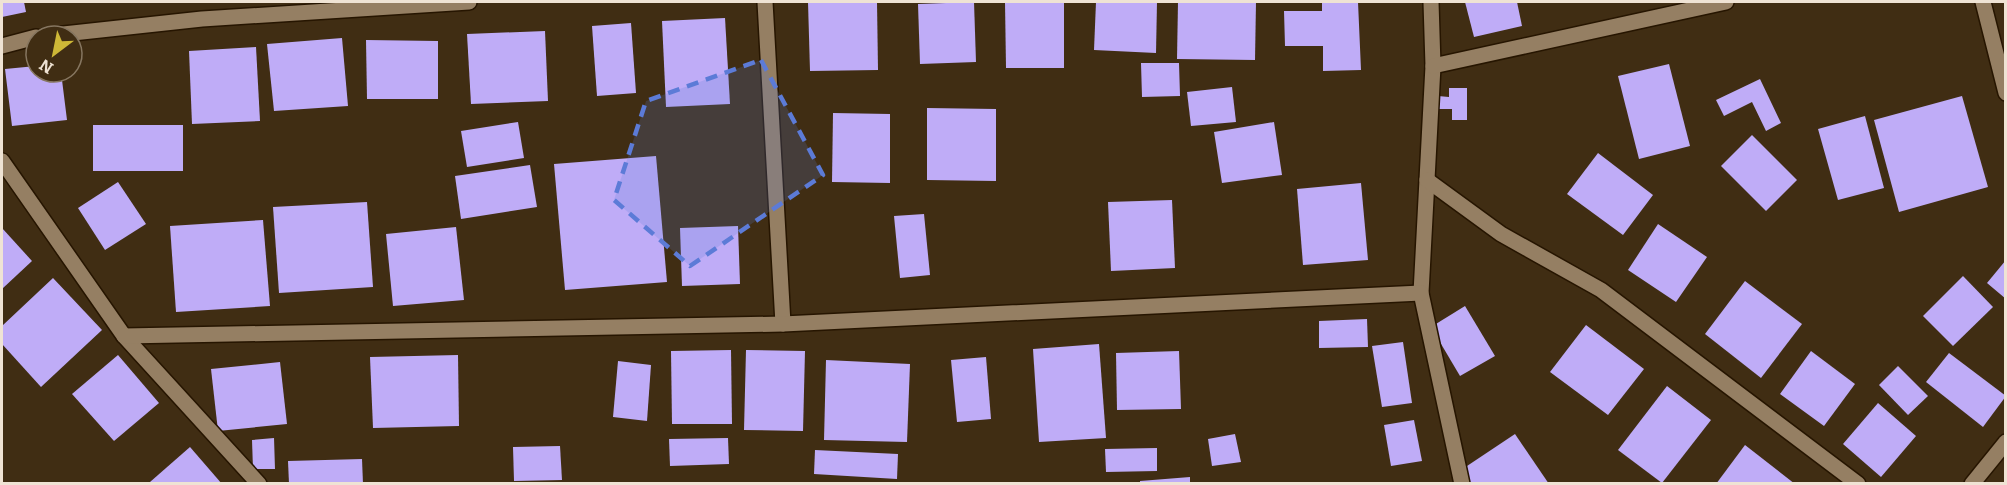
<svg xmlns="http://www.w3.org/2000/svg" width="2007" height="485" viewBox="0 0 2007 485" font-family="Bitter,serif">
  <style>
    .building { fill: #bfacf7 }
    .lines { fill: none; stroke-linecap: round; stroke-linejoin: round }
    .minor-casing { stroke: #261500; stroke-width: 18 }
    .minor { stroke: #957f63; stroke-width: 15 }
    .marked { fill: #5c7bd7; fill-opacity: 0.2; stroke: #5c7bd7; stroke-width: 4.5; stroke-dasharray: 12 8; stroke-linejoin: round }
  </style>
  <rect width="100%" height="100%" fill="#402d13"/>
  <!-- building -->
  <g class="building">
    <polygon points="2,2 24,2 26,12 2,17"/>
    <polygon points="808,2 877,2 878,70 810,71"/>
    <polygon points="974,2 976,62 920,64 918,4"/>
    <polygon points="1005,2 1064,2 1064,68 1006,68"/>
    <polygon points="1096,2 1157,2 1156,53 1094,50"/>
    <polygon points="1178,2 1256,2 1255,60 1177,59"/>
    <polygon points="1322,2 1358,2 1361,70 1323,71 1323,46 1285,46 1284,11 1322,11"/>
    <polygon points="1465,2 1517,2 1522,26 1474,37"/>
    <polygon points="725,18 730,104 666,107 662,21"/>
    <polygon points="631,23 636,93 597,96 592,26"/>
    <polygon points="545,31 548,101 471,104 467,34"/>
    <polygon points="342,38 348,106 274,111 267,44"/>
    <polygon points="366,40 438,41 438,99 367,99"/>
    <polygon points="256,47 260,121 192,124 189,51"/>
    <polygon points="1141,63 1179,63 1180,96 1142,97"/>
    <polygon points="1669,64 1690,146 1639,159 1618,76"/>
    <polygon points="36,66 36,72 61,72 67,120 12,126 5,69"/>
    <polygon points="1760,79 1781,123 1766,131 1752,102 1724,116 1716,100"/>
    <polygon points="1232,87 1236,122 1191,126 1187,92"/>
    <polygon points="1449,88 1467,88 1467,120 1452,120 1452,109 1438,109 1438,96 1449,97"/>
    <polygon points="1962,96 1988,187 1899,212 1874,120"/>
    <polygon points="927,108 996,109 996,181 927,180"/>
    <polygon points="833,113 890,114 890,183 832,182"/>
    <polygon points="1865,116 1884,188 1838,200 1818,129"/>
    <polygon points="518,122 524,158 467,167 461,131"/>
    <polygon points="1274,122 1282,175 1222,183 1214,132"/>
    <rect x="93" y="125" width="90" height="46"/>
    <polygon points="1752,135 1797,180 1766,211 1721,166"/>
    <polygon points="1598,153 1653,195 1623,235 1567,194"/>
    <polygon points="656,156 667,282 565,290 554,164"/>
    <polygon points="530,165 537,207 461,219 455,176"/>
    <polygon points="118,182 146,224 105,250 78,208"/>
    <polygon points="1361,183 1368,260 1303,265 1297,189"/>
    <polygon points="1172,200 1175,268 1111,271 1108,202"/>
    <polygon points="367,202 373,287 279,293 273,207"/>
    <polygon points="924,214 930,275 900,278 894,216"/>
    <polygon points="263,220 270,306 176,312 170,226"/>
    <polygon points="1658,224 1707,257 1676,302 1628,270"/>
    <polygon points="738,226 740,284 682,286 680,228"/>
    <polygon points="456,227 464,300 393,306 386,234"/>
    <polygon points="2,228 32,261 2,289"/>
    <polygon points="2006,260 2006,299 1987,283"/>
    <polygon points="1963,276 1993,307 1953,346 1923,316"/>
    <polygon points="53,278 102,330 41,387 2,344 2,326"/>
    <polygon points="1745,281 1802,324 1761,378 1705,334"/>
    <polygon points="1465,306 1495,356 1460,376 1431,327"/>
    <polygon points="1367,319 1368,347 1319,348 1319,321"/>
    <polygon points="1586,325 1644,369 1608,415 1550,372"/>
    <polygon points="1403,342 1412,403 1382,407 1372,346"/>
    <polygon points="1099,344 1106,438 1039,442 1033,349"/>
    <polygon points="731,350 732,424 672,424 671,351"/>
    <polygon points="746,350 805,351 803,431 744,430"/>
    <polygon points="1179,351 1181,409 1117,410 1116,353"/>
    <polygon points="1811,351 1855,384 1824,426 1780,394"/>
    <polygon points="1949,353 2006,396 1983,427 1926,382"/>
    <polygon points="118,355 159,403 114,441 72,394"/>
    <polygon points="458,355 459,426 373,428 370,357"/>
    <polygon points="986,357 991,419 957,422 951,360"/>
    <polygon points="826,360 910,364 907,442 824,440"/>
    <polygon points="618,361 651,365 647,421 613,417"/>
    <polygon points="280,362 287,424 218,431 211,369"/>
    <polygon points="1898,366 1928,396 1908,415 1879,385"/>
    <polygon points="1667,386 1711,420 1662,483 1618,450"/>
    <polygon points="1878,403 1916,436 1881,477 1843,444"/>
    <polygon points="1414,420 1422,461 1391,466 1384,425"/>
    <polygon points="1235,434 1241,462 1212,466 1208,439"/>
    <polygon points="1515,434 1549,484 1470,484 1461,470"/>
    <polygon points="274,438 275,469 253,469 252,440"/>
    <polygon points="728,438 729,464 670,466 669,439"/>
    <polygon points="1745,445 1795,484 1716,484"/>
    <polygon points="560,446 562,480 514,481 513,447"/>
    <polygon points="190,447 222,484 151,484 150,482"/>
    <polygon points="1157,448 1157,471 1106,472 1105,449"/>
    <polygon points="815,450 898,454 897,479 814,474"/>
    <polygon points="362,459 363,484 289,484 288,461"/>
    <polygon points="1190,477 1190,484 1140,484 1140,481"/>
  </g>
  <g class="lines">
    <defs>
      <g id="minor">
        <polyline points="765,2 783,324"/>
        <polyline points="1431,2 1433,66 1421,293 1462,484"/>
        <polyline points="1983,2 2006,93"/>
        <polyline points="45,36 202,19 469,2"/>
        <polyline points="2,46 36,37"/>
        <polyline points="1433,66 1726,2"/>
        <polyline points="2,161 124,336 259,484"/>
        <polyline points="1427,180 1501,234 1601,290 1858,484"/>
        <polyline points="124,336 783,324 1421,293"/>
        <polyline points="1972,484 2006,442"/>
      </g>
    </defs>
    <!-- minor casing -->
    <use href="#minor" class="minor-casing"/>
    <!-- minor -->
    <use href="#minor" class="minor"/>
  </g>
  <!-- marked area -->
  <path class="marked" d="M761 60 823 175 690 266 614 200 646 101Z"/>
  <!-- border -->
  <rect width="2007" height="485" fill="none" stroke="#efe3d4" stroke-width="6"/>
  <!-- north arrow -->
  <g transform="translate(54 54) rotate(212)"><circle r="28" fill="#402d13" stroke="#867660" stroke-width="1.5"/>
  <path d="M0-4.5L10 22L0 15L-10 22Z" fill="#ceb837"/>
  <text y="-9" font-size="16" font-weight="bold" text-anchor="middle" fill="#efe3d4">N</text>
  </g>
</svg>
